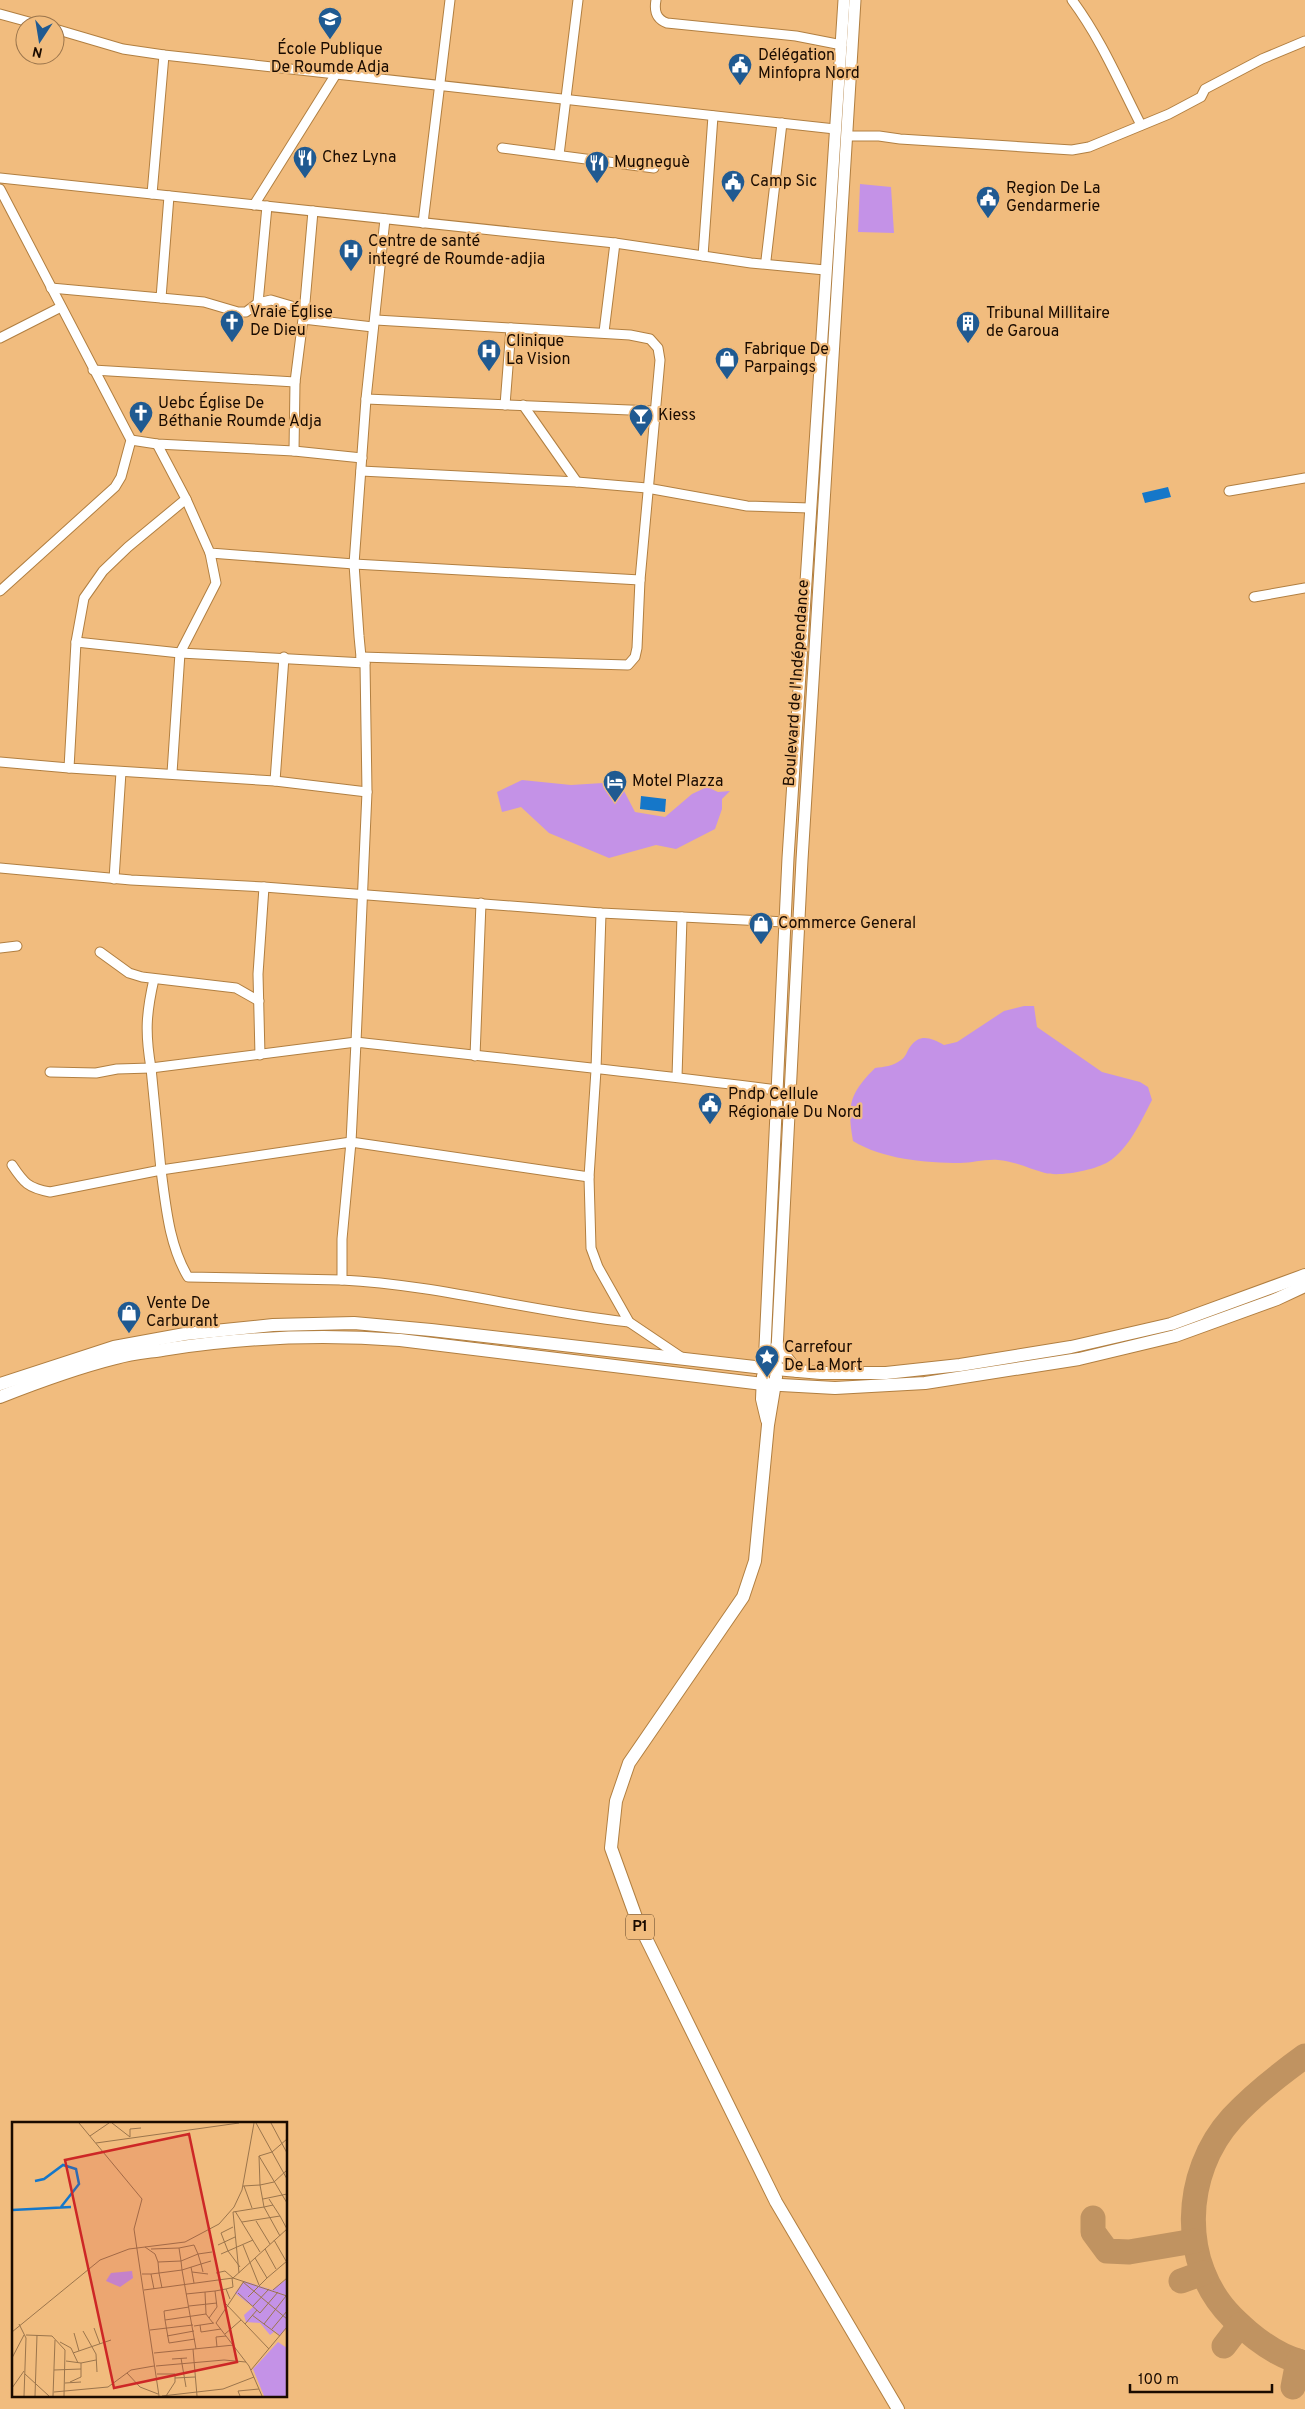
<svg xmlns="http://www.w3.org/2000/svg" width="1305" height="2409" viewBox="0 0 1305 2409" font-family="Overpass,sans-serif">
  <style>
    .green { fill: #c492e7 }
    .water { fill: #1577c9 }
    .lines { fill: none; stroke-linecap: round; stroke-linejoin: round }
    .taxiway { stroke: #c09361; stroke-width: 25 }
    .street-casing { stroke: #b17f41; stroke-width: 11 }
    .secondary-casing { stroke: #b17f41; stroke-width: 13 }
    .primary-casing { stroke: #b17f41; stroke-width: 14 }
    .street { stroke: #fff; stroke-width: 9 }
    .secondary { stroke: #fff; stroke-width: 11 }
    .primary { stroke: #fff; stroke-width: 12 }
    .labels { text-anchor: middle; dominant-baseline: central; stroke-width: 4.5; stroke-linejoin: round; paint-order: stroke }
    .shield { fill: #f1bc7e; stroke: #5a4026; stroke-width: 1 }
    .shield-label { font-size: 15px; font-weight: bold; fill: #1a0b00 }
    .poi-label { font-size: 16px; fill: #1a0b00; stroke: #f1bc7e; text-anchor: start }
    .street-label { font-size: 16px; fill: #1a0b00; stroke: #f1bc7e }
    .inset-river { fill: none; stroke: #1577c9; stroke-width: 2.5 }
    .inset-road { fill: none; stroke: #9b754c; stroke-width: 1 }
    .view { fill: #cd2726; fill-opacity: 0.15; stroke: #cd2726; stroke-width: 2.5 }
    .inset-edge { fill: none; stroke: #1a0b00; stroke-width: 2.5 }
  </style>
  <rect width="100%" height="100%" fill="#f1bc7e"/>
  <!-- green -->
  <g class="green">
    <polygon points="860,184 891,187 894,233 858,232"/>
    <polygon points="522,780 571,785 603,783 623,789 635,812 665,817 692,794 707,787 718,792 730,791 722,799 722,809 715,829 676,849 656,845 609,858 549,833 521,807 502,812 497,792"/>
    <path d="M1024 1006H1034L1037 1027 1102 1072 1140 1082 1148 1087 1152 1100C1141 1121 1129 1149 1108 1162 1095 1170 1060 1177 1045 1173 1030 1169 1014 1161 998 1160 985 1159 972 1163 960 1163 925 1163 882 1159 853 1141 847 1106 849 1094 875 1068 884 1067 893 1066 901 1060 906 1057 907 1051 910 1047 920 1033 931 1038 944 1045L957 1042 1004 1011Z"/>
  </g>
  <!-- water -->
  <g class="water">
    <polygon points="1168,487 1171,497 1145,503 1142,493"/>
    <polygon points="641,796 666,799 665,812 640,809"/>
  </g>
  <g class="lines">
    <!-- taxiway -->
    <g class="taxiway">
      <path d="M1305 2056C1280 2074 1253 2095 1232 2118 1182 2173 1179 2264 1232 2317 1252 2337 1277 2357 1305 2363"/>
      <polyline points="1093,2218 1093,2232 1107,2251 1129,2252 1194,2241"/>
      <polyline points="1181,2281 1203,2273"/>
      <polyline points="1224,2346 1240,2325"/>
      <polyline points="1293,2387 1298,2361"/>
    </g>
    <defs>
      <g id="street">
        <path d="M656 0C654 11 656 19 667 23L796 36 842 45"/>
        <path d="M1072 0C1101 39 1119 82 1141 125"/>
        <polyline points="0,14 40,25"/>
        <polyline points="55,29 123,49 164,55 835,129"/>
        <polyline points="847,136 879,136 900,139 1072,150 1089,147 1169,114 1201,97 1205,89 1262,59 1305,41"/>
        <polyline points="502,148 654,168"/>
        <polyline points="559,155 578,0"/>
        <polyline points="0,178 615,243 751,263 825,270"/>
        <polyline points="0,189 131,440 121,477 115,487 0,591"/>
        <polyline points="152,194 164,55"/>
        <polyline points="254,205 336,74"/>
        <path d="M385 219 366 399 354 564 359 636 361 657 365 663 367 792 356 1042 151 1068 161 1170 351 1142 342 1239V1280C439 1285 532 1312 629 1322"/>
        <polyline points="423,223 450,0"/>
        <polyline points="703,256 713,116"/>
        <polyline points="766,260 782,123"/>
        <polyline points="51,288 161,298 169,196"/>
        <polyline points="161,298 204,302 238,312 246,312 258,303 271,300 305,310"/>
        <polyline points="258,303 267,206"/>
        <polyline points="304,314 313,211"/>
        <polyline points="604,332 615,243"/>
        <polyline points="0,338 61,307"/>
        <polyline points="93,370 295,382 294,451"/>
        <polyline points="295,382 303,319 373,327"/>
        <polyline points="366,399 654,411"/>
        <polyline points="505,405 511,328"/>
        <polyline points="523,405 577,482"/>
        <polyline points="131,440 157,444 294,451 362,458"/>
        <polyline points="157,444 186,499 128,547 103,571 84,598 76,642 69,768 275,781 367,792"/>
        <polyline points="361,471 577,482 647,488 747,506 810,508"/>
        <polyline points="1229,491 1305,478"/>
        <polyline points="186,499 210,553 354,564 640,580 660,360 658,348 650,339 630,335 376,320"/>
        <polyline points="1254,597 1305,588"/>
        <polyline points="76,642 180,653 365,663"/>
        <polyline points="361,657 628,665 635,657 637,648 640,580"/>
        <polyline points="0,762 69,768"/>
        <polyline points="172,773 180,653 216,583 210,553"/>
        <polyline points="275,781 284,657"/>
        <polyline points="0,868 131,880 264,887 601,913 785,922"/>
        <polyline points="114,879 121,772"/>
        <path d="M601 913 596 1070 589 1177 351 1142 356 1042C496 1058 637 1072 777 1090"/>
        <polyline points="0,948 17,946"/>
        <polyline points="100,952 129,973 142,977 236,988 259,1001"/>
        <polyline points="260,1055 258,974 264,887"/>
        <polyline points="475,1056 481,903"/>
        <path d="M50 1072 96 1073 117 1069 151 1068C145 1033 146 1014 154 979"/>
        <polyline points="677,1077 682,917"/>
        <path d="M12 1165C24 1183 28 1188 50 1192L161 1170C166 1207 169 1245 188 1277L342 1280"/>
        <polyline points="589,1177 591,1248 598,1267 629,1322 681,1357"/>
      </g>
      <g id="secondary">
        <polyline points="764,1368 788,858 844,0"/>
        <polyline points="776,1369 802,860 855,0"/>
      </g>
      <g id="primary">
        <polyline points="777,1346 797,1371"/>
        <polyline points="763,1376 762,1399 767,1420"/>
        <polyline points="776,1377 768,1425 755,1561 743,1597 629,1763 616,1801 611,1848 637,1920 776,2202 898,2409"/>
        <polyline points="0,1384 114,1347 185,1334 273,1325 354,1323 431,1330 764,1368 821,1373 886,1373 960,1365 1071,1347 1171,1324 1305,1275"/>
        <path d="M0 1397C38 1382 76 1368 116 1358 133 1353 151 1352 168 1349 246 1337 323 1334 400 1340L763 1384 835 1388 925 1383 1079 1359 1175 1336 1277 1299 1305 1286"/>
      </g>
    </defs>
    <!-- street casing -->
    <use href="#street" class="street-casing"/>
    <!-- secondary casing -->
    <use href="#secondary" class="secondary-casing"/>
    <!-- primary casing -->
    <use href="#primary" class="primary-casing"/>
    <!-- street -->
    <use href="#street" class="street"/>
    <!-- secondary -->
    <use href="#secondary" class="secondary"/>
    <!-- primary -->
    <use href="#primary" class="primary"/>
  </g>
  <!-- icons -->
  <defs>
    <symbol id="school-pin" viewBox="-11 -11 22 30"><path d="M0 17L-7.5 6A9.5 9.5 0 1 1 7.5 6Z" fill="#205a91" stroke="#f1bc7e"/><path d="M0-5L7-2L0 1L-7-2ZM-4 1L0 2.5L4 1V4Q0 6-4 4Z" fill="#fff"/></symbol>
    <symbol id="civic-pin" viewBox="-11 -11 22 30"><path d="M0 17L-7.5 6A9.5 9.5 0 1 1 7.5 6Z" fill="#205a91" stroke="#f1bc7e"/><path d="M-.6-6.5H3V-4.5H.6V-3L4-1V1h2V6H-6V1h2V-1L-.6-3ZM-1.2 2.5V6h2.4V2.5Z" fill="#fff"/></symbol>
    <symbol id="restaurant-pin" viewBox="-11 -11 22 30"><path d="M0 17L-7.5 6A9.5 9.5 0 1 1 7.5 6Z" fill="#205a91" stroke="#f1bc7e"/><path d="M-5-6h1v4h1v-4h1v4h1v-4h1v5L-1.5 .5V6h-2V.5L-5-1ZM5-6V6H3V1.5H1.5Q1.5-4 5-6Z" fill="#fff"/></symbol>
    <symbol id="hospital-pin" viewBox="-11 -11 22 30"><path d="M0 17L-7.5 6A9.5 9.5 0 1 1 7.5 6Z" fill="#205a91" stroke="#f1bc7e"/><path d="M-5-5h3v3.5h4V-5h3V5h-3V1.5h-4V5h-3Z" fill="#fff"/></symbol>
    <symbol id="church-pin" viewBox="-11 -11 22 30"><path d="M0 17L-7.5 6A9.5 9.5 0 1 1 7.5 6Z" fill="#205a91" stroke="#f1bc7e"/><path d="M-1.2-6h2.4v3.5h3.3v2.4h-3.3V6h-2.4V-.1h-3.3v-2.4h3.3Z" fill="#fff"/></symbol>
    <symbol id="building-pin" viewBox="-11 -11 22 30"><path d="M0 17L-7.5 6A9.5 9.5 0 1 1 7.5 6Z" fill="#205a91" stroke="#f1bc7e"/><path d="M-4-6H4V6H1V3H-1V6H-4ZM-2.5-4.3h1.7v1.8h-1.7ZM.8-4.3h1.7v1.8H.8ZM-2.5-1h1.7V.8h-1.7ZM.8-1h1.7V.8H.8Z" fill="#fff"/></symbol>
    <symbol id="shop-pin" viewBox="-11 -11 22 30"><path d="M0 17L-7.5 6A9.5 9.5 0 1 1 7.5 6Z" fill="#205a91" stroke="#f1bc7e"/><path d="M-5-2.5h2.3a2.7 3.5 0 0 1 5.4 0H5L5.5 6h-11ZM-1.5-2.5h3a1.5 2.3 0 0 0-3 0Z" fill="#fff"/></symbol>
    <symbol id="bar-pin" viewBox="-11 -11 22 30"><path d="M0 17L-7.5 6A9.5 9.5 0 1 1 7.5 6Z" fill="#205a91" stroke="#f1bc7e"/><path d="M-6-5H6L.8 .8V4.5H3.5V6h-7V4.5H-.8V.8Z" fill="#fff"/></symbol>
    <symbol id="hotel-pin" viewBox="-11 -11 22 30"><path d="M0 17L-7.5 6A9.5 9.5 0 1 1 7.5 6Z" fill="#205a91" stroke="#f1bc7e"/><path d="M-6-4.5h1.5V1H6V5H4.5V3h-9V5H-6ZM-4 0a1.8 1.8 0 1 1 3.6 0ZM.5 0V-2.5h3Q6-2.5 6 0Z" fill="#fff"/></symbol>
    <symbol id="sight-pin" viewBox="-11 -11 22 30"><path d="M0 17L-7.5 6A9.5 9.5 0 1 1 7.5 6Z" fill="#205a91" stroke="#f1bc7e"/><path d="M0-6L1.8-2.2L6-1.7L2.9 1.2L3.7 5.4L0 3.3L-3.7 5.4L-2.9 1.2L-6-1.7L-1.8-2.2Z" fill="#fff"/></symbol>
  </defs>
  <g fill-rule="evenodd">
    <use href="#school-pin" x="316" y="5" width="28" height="38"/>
    <use href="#civic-pin" x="726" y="51" width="28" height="38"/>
    <use href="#restaurant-pin" x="291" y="144" width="28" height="38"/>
    <use href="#restaurant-pin" x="583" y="149" width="28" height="38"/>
    <use href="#civic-pin" x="719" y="168" width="28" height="38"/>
    <use href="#civic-pin" x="974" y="184" width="28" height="38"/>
    <use href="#hospital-pin" x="337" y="237" width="28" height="38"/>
    <use href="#church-pin" x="218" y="308" width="28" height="38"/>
    <use href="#building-pin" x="954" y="309" width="28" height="38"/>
    <use href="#hospital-pin" x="475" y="337" width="28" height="38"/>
    <use href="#shop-pin" x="713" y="345" width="28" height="38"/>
    <use href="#church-pin" x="127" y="399" width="28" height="38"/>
    <use href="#bar-pin" x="627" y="402" width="28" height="38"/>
    <use href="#hotel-pin" x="601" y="768" width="28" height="38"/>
    <use href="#shop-pin" x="747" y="910" width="28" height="38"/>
    <use href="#civic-pin" x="696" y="1090" width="28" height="38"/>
    <use href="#shop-pin" x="115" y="1299" width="28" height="38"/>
    <use href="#sight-pin" x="753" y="1343" width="28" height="38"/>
  </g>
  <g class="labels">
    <!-- shield labels -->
    <rect class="shield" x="626" y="1914.5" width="28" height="25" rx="4"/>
    <g class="shield-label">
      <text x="640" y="1927">P1</text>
    </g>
    <!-- poi labels -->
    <g class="poi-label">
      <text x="330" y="50" text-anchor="middle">École Publique<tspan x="330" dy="18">De Roumde Adja</tspan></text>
      <text x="758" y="56">Délégation<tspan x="758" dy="18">Minfopra Nord</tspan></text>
      <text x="322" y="158">Chez Lyna</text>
      <text x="614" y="163">Mugneguè</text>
      <text x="750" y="182">Camp Sic</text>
      <text x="1006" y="189">Region De La<tspan x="1006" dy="18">Gendarmerie</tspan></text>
      <text x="368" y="242">Centre de santé<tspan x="368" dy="18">integré de Roumde-adjia</tspan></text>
      <text x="250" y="313">Vraie Église<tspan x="250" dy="18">De Dieu</tspan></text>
      <text x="986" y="314">Tribunal Millitaire<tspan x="986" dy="18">de Garoua</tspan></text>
      <text x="506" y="342">Clinique<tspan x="506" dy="18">La Vision</tspan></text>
      <text x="744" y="350">Fabrique De<tspan x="744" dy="18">Parpaings</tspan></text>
      <text x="158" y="404">Uebc Église De<tspan x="158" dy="18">Béthanie Roumde Adja</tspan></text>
      <text x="658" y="416">Kiess</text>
      <text x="632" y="782">Motel Plazza</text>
      <text x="778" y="924">Commerce General</text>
      <text x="728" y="1095">Pndp Cellule<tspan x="728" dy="18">Régionale Du Nord</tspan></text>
      <text x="146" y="1304">Vente De<tspan x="146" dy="18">Carburant</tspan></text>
      <text x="784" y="1348">Carrefour<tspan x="784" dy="18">De La Mort</tspan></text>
    </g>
    <!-- street labels -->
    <g class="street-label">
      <text transform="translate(797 683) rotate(-86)">Boulevard de l'Indépendance</text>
    </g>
  </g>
  <!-- overview -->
  <g transform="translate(12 2122)">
    <rect width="275" height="275" fill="#f1bc7e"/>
    <path d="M120 149 121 156 108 165 94 159 99 151ZM275 157V205L268 214 263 209 258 213 248 201 234 200 232 193 241 185 223 171 232 159 260 168ZM266 220 275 226V274H252L241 247Z" fill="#c492e7"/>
    <path class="inset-river" d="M23 59 32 57 51 43 64 47 67 62 49 85M0 88 59 85"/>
    <path class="inset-road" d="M67 1 130 77 122 107 147 274M100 1 118 15M244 1 275 57M259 1 275 31M78 14 97 1M118 15V7L129 6M84 21 227 1M247 34 248 63 262 60 275 48M247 34 275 81M247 34 260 30 275 17M231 64 248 63 252 85 261 83M232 64 240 86M251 77 275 72M257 77 268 94M223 89 248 130M244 99 258 122M230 100 268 94 275 107M221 105 209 111 216 129 228 145M262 118 274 139M206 123 223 115M231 123 247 163M133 125 143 132 146 140M167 126 182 123 186 132 200 130M139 127 167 126 169 139 186 132 189 142 170 148 184 227M253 127 264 147M209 132 241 118M243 136 255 156 275 139M179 145 182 161M180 150 196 152M191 150 189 142 199 139M204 151 213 149 221 156M227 151 221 90 252 85 268 114M130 152H139L147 151 170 148 169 139 146 140 147 151 150 166M139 152 142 167M221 156 275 107M231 160 275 197M214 167 221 165 220 156M132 168 221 156 275 174M261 168 275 156M203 169 214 167 218 177M193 170 194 192M226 171 248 191 266 170M174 172 203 169 205 185 197 196 201 201M236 175 255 156M214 182 257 227M177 184 205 181M241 184 257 167M240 193 268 214M153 198 152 189 177 185M204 201 237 244 250 274M204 201 232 159M7 202 14 216 12 274M233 202 245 188M252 202 274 174M188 203 189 210 209 207M182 204 202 201M82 206 88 222M260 207 275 189M138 208 181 203M71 209 84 232 85 250M0 210 88 138 117 127 173 120 207 102 222 85 230 68 242 1M62 211 67 229M213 212 229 198M14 213 40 214 53 228 52 274M155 214 182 209M183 217 157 221 153 198 194 192 197 196M48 220 59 226 66 241M205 225 204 215 214 214M181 227 185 274M61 231 99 218M142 231 222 223M0 236 12 213M169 236 174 265M160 237 175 236M54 239 69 241 84 238M144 244 212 238 234 240M42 248 69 247M239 248 275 205M115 251 128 265 146 272M13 252 37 274M145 252H163V260L154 274M163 256 183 255M58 260 69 255V241M53 261 69 260M0 266 12 249M42 270 96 265 119 248 142 244M23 274 25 213M41 274 43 218M150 274 211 267 242 255M228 274 226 269 247 267"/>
    <path class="view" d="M177 12 225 240 102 266 53 38Z"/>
    <rect width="275" height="275" class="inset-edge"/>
  </g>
  <!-- north arrow -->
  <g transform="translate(40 40) rotate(192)"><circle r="24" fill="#f1bc7e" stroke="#9b754c"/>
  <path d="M0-4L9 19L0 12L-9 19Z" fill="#205a91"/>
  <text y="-8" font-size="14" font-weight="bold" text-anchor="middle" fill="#1a0b00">N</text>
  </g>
  <!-- scale -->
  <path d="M1130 2384v8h142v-8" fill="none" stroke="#1a0b00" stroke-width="2.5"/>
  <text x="1138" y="2384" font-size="15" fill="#1a0b00" stroke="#f1bc7e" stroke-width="4" paint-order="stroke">100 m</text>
</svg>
